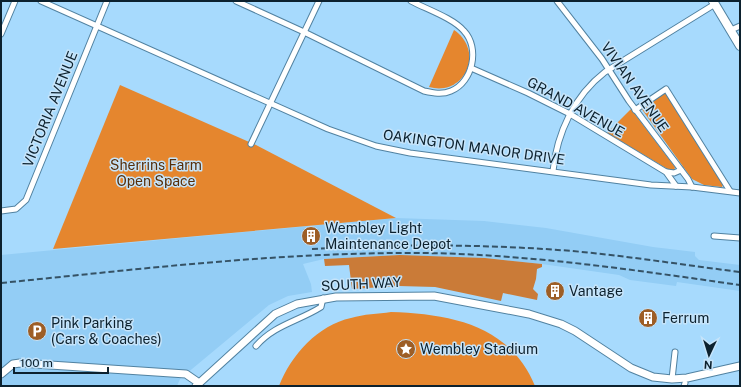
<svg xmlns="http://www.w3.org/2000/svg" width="741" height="387" viewBox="0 0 741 387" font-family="'Public Sans',sans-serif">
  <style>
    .built { fill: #93cdf5 }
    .green { fill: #e5862e }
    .forest { fill: #ca7b38 }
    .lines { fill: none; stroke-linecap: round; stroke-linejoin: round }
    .street-casing { stroke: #5182a1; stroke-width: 7 }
    .secondary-casing { stroke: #5182a1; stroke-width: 9 }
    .primary-casing { stroke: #5182a1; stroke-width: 10 }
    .street { stroke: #fff; stroke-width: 5 }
    .secondary { stroke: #fff; stroke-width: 7 }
    .primary { stroke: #fff; stroke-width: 8 }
    .rail { stroke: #355265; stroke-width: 2; stroke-dasharray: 6 3; stroke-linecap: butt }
    .labels { text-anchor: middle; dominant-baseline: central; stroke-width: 3; stroke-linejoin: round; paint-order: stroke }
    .street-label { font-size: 14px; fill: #0c212e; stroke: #c6e4fa }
    .park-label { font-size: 14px; fill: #572f0a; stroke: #c6e4fa }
    .poi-label { font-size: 14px; fill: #0c212e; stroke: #c6e4fa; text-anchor: start }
  </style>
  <rect width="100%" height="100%" fill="#a7dafd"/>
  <!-- built -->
  <polygon class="built" points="396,218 484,221 546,228 653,247 695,252 695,256 699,260 740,265 740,291 677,282 676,286 630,280 619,275 542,264 485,258 400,255 324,259 303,264 311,284 312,292 288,296 269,305 180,379 177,386 1,386 1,255"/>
  <!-- green -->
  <g class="green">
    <path d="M454 30C485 51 465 97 429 87Z"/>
    <polygon points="120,85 256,145 396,218 53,249"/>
    <polygon points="666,92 723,185 722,187 704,185 692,179 641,108"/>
    <polygon points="631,109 675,167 674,171 671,171 607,133"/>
    <path d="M391 312C451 314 510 325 535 386H279C291 355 318 325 351 318 364 314 378 314 391 312Z"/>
  </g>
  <!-- forest -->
  <polygon class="forest" points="400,255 485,258 542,264 542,267 537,269 536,279 533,289 538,294 537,300 503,293 501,301 435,287 399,286 352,289 349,265 325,266 324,259"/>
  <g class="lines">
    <defs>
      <g id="street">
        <polyline points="41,1 328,129 376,146 410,153 651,185 692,187 740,193"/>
        <path d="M236 1 304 32 424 91C433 93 442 95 451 91 473 82 480 48 464 31 453 18 426 9 411 1"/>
        <polyline points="557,1 602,59 629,101 688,179 692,187"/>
        <polyline points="731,30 740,26"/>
        <polyline points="1,34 15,1"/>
        <polyline points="471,68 528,93 570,114 666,172 676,186"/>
        <polyline points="635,110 666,89 730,191"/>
        <polyline points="251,144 319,1"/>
        <path d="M553 171C557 133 574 96 605 72L715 4"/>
        <polyline points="667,172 674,173 681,170"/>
        <polyline points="1,211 16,209 26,200 107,1"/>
        <polyline points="714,236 740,238"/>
        <path d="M256 346C274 325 299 321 321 307L323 298"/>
        <polyline points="672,379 675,352"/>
        <polyline points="684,386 685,383"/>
      </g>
      <g id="secondary">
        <polyline points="1,374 13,364 20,363 186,374 199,383"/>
        <polyline points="196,386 275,314 297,304 336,297 434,296 529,314 561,324 575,331 631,368 653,377 672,379 687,378 740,366"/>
      </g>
      <polyline id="primary" points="713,1 740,46"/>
    </defs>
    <!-- street casing -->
    <use href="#street" class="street-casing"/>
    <!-- secondary casing -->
    <use href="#secondary" class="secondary-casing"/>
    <!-- primary casing -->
    <use href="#primary" class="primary-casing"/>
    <!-- street -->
    <use href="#street" class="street"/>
    <!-- secondary -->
    <use href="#secondary" class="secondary"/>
    <!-- primary -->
    <use href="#primary" class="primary"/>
    <!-- rail -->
    <g class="rail">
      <path d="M312 249C398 244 485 244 572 251 628 256 684 265 740 272"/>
      <path d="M1 283C141 269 280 252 421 253 528 254 634 270 740 285"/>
    </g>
  </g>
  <!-- icons -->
  <defs>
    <symbol id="building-disc" viewBox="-11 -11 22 22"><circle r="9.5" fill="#9d5e26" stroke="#c6e4fa"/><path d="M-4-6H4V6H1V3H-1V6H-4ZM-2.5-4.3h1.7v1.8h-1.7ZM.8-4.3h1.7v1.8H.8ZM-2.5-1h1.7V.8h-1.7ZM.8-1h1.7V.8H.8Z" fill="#fff"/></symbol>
    <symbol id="parking-disc" viewBox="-11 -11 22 22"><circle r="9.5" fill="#9d5e26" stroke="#c6e4fa"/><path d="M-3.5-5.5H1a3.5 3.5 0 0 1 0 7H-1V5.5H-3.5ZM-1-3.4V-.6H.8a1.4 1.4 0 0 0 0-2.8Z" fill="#fff"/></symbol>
    <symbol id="sight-disc" viewBox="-11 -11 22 22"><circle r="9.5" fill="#9d5e26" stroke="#c6e4fa"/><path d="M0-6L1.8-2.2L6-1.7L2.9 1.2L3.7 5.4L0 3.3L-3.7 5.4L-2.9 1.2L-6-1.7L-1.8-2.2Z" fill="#fff"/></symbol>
  </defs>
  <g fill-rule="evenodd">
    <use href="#building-disc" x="300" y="225" width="22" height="22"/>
    <use href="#building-disc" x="544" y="280" width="22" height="22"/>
    <use href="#building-disc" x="637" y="307" width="22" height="22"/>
    <use href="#parking-disc" x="26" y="320" width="22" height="22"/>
    <use href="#sight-disc" x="395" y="338" width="22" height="22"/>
  </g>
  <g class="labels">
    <!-- street labels -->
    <g class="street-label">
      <text transform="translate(635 87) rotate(55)">VIVIAN AVENUE</text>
      <text transform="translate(576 107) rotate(29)">GRAND AVENUE</text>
      <text transform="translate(50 109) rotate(-68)">VICTORIA AVENUE</text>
      <text transform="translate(474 147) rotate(8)">OAKINGTON MANOR DRIVE</text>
      <text transform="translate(361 284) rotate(-3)">SOUTH WAY</text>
    </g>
    <!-- park labels -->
    <g class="park-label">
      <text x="156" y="165">Sherrins Farm<tspan x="156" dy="16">Open Space</tspan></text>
    </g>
    <!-- poi labels -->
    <g class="poi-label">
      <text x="325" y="228">Wembley Light<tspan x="325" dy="16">Maintenance Depot</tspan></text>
      <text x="569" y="291">Vantage</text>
      <text x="662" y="318">Ferrum</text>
      <text x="51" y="323">Pink Parking<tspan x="51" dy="16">(Cars &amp; Coaches)</tspan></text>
      <text x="420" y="349">Wembley Stadium</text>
    </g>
  </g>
  <!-- border -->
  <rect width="741" height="387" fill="none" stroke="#0c212e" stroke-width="4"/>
  <!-- north arrow -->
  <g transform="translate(709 355) rotate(184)" stroke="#c6e4fa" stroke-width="3" paint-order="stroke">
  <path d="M0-3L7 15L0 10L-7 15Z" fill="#0c212e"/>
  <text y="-6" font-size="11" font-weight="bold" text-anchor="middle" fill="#0c212e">N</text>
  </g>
  <!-- scale -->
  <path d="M14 367v6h94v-6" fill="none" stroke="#0c212e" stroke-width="2"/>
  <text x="20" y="367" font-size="12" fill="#0c212e" stroke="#c6e4fa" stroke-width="3" paint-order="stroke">100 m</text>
</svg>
